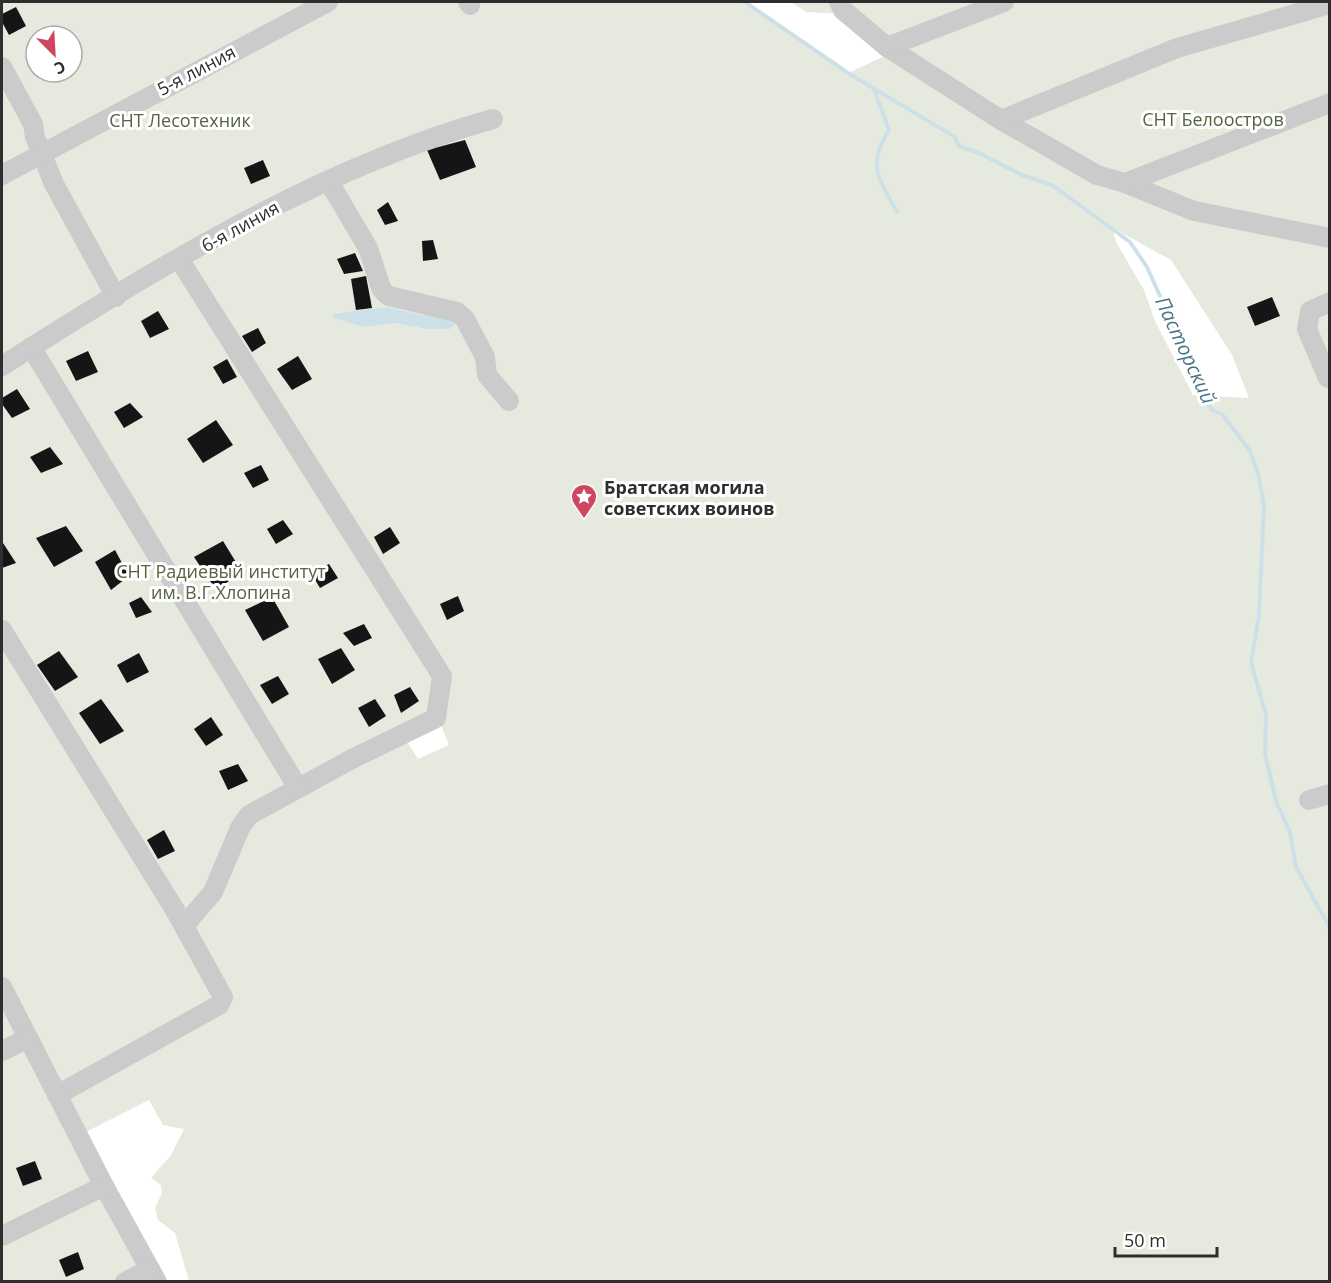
<svg xmlns="http://www.w3.org/2000/svg" width="1331" height="1283" viewBox="0 0 1331 1283" font-family="'Open Sans',sans-serif">
  <style>
    .green { fill: #e6eade; fill-rule: evenodd }
    .water { fill: #cde0e7 }
    .lines { fill: none; stroke-linecap: round; stroke-linejoin: round }
    .stream { stroke: #cde0e7; stroke-width: 4 }
    .building { fill: #151515 }
    .minor { stroke: #cbcbcb; stroke-width: 20 }
    .labels { text-anchor: middle; dominant-baseline: central; stroke-width: 6; stroke-linejoin: round; paint-order: stroke }
    .street-label { font-size: 18px; fill: #2e2e2e; stroke: #fff }
    .park-label { font-size: 18px; fill: #566441; stroke: #fff }
    .poi-label { font-size: 18px; font-weight: bold; fill: #2e2e2e; stroke: #fff; text-anchor: start }
    .water-label { font-size: 20px; font-style: italic; fill: #477486; stroke: #fff }
  </style>
  <rect width="100%" height="100%" fill="#fff"/>
  <!-- green -->
  <path class="green" d="M2 2H745L848 73 893 52 847 14 806 12 791 2H1329V1281H189L175 1233 158 1220 155 1208 162 1193 161 1185 151 1178 171 1155 184 1129 163 1125 149 1100 78 1136 156 1281 2 1282ZM36 36H72V72H36ZM1113 228 1171 260 1232 355 1249 398 1193 395 1155 321 1144 290 1116 242ZM388 307 422 315 440 314 426 329 337 313ZM438 718 449 745 418 759 404 736Z"/>
  <!-- water -->
  <polygon class="water" points="388,307 422,315 440,314 458,322 450,329 426,329 393,323 364,327 331,317 337,313"/>
  <g class="lines">
    <!-- stream -->
    <g class="stream">
      <polyline points="745,2 848,73 955,137 959,146 979,153 1022,175 1052,185 1130,242 1147,267 1185,352 1202,383 1207,402 1212,410 1222,414 1250,451 1258,473 1264,505 1259,616 1251,662 1266,715 1265,754 1276,801 1290,832 1296,867 1330,928"/>
      <path d="M874 89 889 130C867 166 878 177 897 212"/>
    </g>
  </g>
  <!-- building -->
  <g class="building">
    <polygon points="16,7 26,26 9,35 2,22 2,14"/>
    <polygon points="465,140 476,167 440,180 427,150"/>
    <polygon points="263,160 270,176 251,184 244,168"/>
    <polygon points="388,202 398,221 385,225 377,210"/>
    <polygon points="433,240 438,259 423,261 422,241"/>
    <polygon points="355,253 363,271 344,274 337,259"/>
    <polygon points="366,276 372,308 356,310 351,279"/>
    <polygon points="1272,297 1280,316 1255,326 1247,307"/>
    <polygon points="158,311 169,329 150,338 141,321"/>
    <polygon points="258,328 266,343 252,352 242,336"/>
    <polygon points="88,351 98,372 76,381 66,361"/>
    <polygon points="298,356 312,379 292,390 277,369"/>
    <polygon points="227,359 237,377 223,384 213,367"/>
    <polygon points="17,389 30,409 12,418 2,404 2,398"/>
    <polygon points="130,403 143,417 124,428 114,412"/>
    <polygon points="216,420 233,445 203,463 187,439"/>
    <polygon points="50,447 63,464 41,473 30,457"/>
    <polygon points="261,465 269,480 253,488 244,473"/>
    <polygon points="283,520 293,534 276,544 267,529"/>
    <polygon points="66,526 83,551 54,567 36,538"/>
    <polygon points="390,527 400,543 383,554 374,537"/>
    <polygon points="223,541 242,572 216,590 194,557"/>
    <polygon points="3,543 16,563 2,568 2,544"/>
    <polygon points="115,550 129,576 111,590 95,562"/>
    <polygon points="329,564 338,578 320,588 311,573"/>
    <polygon points="458,596 464,611 447,620 440,604"/>
    <polygon points="141,597 152,612 136,618 129,603"/>
    <polygon points="272,597 289,627 263,641 245,610"/>
    <polygon points="364,624 372,638 354,646 343,633"/>
    <polygon points="341,648 355,670 332,684 318,659"/>
    <polygon points="59,651 78,677 55,691 37,665"/>
    <polygon points="139,653 149,672 127,683 117,665"/>
    <polygon points="278,676 289,694 272,704 260,685"/>
    <polygon points="410,687 419,701 401,713 394,695"/>
    <polygon points="101,699 124,731 100,744 79,713"/>
    <polygon points="375,699 386,716 369,727 358,708"/>
    <polygon points="211,717 223,735 206,746 194,729"/>
    <polygon points="238,764 248,781 228,790 219,771"/>
    <polygon points="164,830 175,851 158,859 147,840"/>
    <polygon points="35,1161 42,1179 23,1186 16,1168"/>
    <polygon points="78,1252 84,1269 66,1277 59,1260"/>
  </g>
  <g class="lines">
    <!-- minor -->
    <g class="minor">
      <polyline points="468,2 470,5"/>
      <polyline points="839,2 843,10 887,47 1001,120 1097,175 1125,183 1194,211 1330,238"/>
      <polyline points="887,47 1004,2"/>
      <polyline points="2,67 33,124 35,137 54,184 116,297"/>
      <polyline points="1001,120 1177,48 1330,4"/>
      <polyline points="2,175 328,2"/>
      <polyline points="329,182 368,248 381,288 385,293 389,296 457,312 465,319 485,357 487,375 509,401"/>
      <polyline points="1125,183 1330,103"/>
      <polyline points="179,259 442,676 436,718 352,759 249,815 240,828 213,892 184,926"/>
      <polyline points="31,347 298,788"/>
      <path d="M2 366C153 270 320 167 493 119"/>
      <polyline points="1328,378 1307,329 1310,311 1330,302"/>
      <polyline points="2,630 175,910 223,997 219,1005 57,1095"/>
      <polyline points="1309,800 1330,794"/>
      <polyline points="2,987 104,1186 157,1282"/>
      <polyline points="2,1051 28,1038"/>
      <polyline points="2,1236 104,1186"/>
      <polyline points="125,1282 150,1269"/>
    </g>
  </g>
  <!-- icons -->
  <defs>
    <symbol id="sight-pin" viewBox="-11 -11 22 30"><path d="M0 17L-7.5 6A9.5 9.5 0 1 1 7.5 6Z" fill="#ce4760" stroke="#fff"/><path d="M0-6L1.8-2.2L6-1.7L2.9 1.2L3.7 5.4L0 3.3L-3.7 5.4L-2.9 1.2L-6-1.7L-1.8-2.2Z" fill="#fff"/></symbol>
  </defs>
  <g fill-rule="evenodd">
    <use href="#sight-pin" x="569" y="482" width="30" height="40"/>
  </g>
  <g class="labels">
    <!-- street labels -->
    <g class="street-label">
      <text transform="translate(196 70) rotate(-28)">5-я линия</text>
      <text transform="translate(240 226) rotate(-29)">6-я линия</text>
    </g>
    <!-- park labels -->
    <g class="park-label">
      <text x="1213" y="119">СНТ Белоостров</text>
      <text x="180" y="120">СНТ Лесотехник</text>
      <text x="221" y="571">СНТ Радиевый институт<tspan x="221" dy="21">им. В.Г.Хлопина</tspan></text>
    </g>
    <!-- poi labels -->
    <g class="poi-label">
      <text x="604" y="487">Братская могила<tspan x="604" dy="21">советских воинов</tspan></text>
    </g>
    <!-- water labels -->
    <g class="water-label">
      <text transform="translate(1186 350) rotate(65)">Пасторский</text>
    </g>
  </g>
  <!-- border -->
  <rect width="1331" height="1283" fill="none" stroke="#2e2e2e" stroke-width="6"/>
  <!-- north arrow -->
  <g transform="translate(54 54) rotate(156)"><circle r="28" fill="#ffffff" stroke="#ababab" stroke-width="1.5"/>
  <path d="M0-4.5L10 22L0 15L-10 22Z" fill="#ce4760"/>
  <text y="-9" font-size="16" font-weight="bold" text-anchor="middle" fill="#2e2e2e">С</text>
  </g>
  <!-- scale -->
  <path d="M1115 1247v9h102v-9" fill="none" stroke="#2e2e2e" stroke-width="3"/>
  <text x="1124" y="1247" font-size="18" fill="#2e2e2e" stroke="#ffffff" stroke-width="4.5" paint-order="stroke">50 m</text>
</svg>
